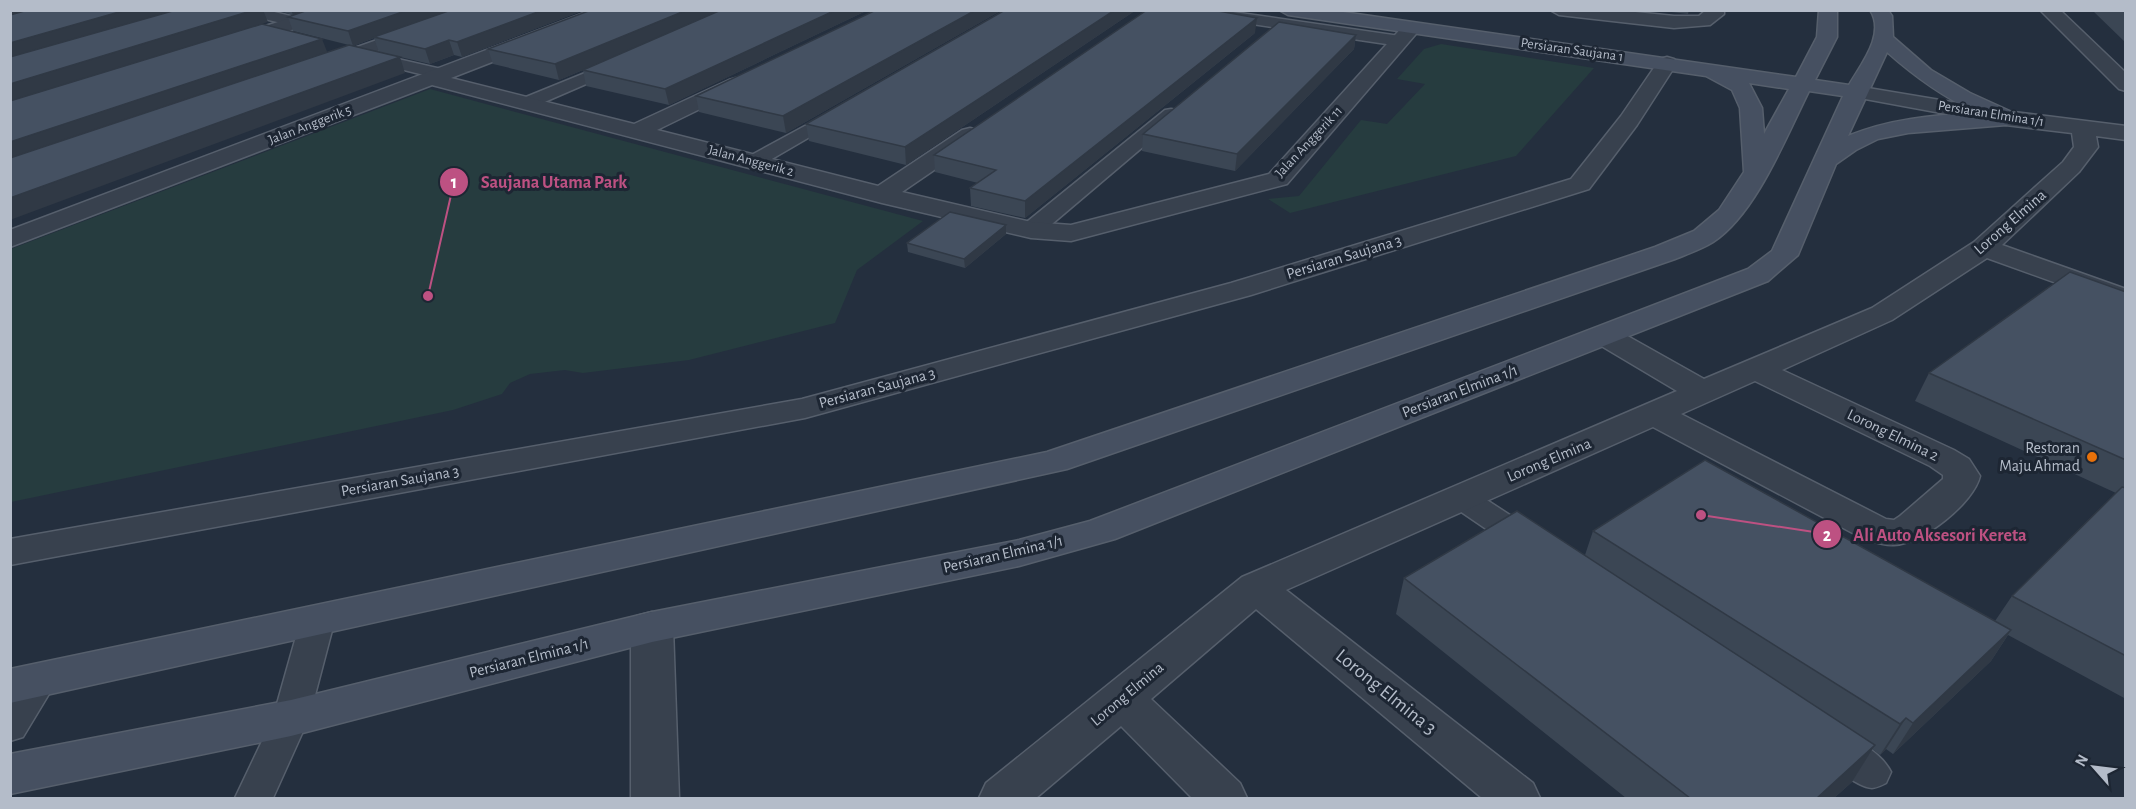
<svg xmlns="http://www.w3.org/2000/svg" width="2136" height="809" viewBox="0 0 2136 809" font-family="'Alegreya Sans',sans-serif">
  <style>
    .green { fill: #263c3f }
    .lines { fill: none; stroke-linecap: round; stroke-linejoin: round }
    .lane-casing { stroke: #565f6c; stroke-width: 3 }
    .street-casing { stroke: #565f6c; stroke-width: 3 }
    .secondary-casing { stroke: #565f6c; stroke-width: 3 }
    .lane { fill: #38414e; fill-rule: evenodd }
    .street { fill: #38414e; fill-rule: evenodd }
    .secondary { fill: #465061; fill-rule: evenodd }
    .wall { fill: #3b4654 }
    .shaded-wall { fill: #303945 }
    .building { fill: #455162; stroke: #303945; stroke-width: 1.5 }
    .food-dot { fill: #e8710a; stroke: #1d2633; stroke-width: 2 }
    .labels { text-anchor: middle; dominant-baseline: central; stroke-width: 6; stroke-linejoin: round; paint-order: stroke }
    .far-street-label { font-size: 14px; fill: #b4bcc9; stroke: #1d2633 }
    .street-label { font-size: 16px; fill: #b4bcc9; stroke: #1d2633 }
    .poi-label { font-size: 16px; fill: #b4bcc9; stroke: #1d2633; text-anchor: end }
    .near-street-label { font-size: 20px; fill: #b4bcc9; stroke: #1d2633 }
    .leader { fill: none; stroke: #bd5182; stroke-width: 2 }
    .callout-dot { fill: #bd5182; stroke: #1d2633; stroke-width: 2 }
    .mark-label { font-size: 18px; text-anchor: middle; font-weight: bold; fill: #fff }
    .callout-label { font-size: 18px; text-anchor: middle; font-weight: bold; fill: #bd5182; stroke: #1d2633; stroke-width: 6; stroke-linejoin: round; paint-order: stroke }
  </style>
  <rect width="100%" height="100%" fill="#242f3e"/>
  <!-- green -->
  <g class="green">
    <polygon points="1441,44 1594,68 1516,156 1290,213 1268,199 1299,196 1361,120 1387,124 1425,84 1397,79 1424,49"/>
    <polygon points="430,89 923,221 857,270 835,323 689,360 583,373 565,370 530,374 510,383 502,394 453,410 11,502 11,249"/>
  </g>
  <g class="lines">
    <defs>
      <g id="lane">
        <polygon points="237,10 266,10 303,19 306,22 298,27 239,13"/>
        <polygon points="462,10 485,10 483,13 372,53 450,71 452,75 450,79 444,80 360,59 359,57 332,66 324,61 326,58"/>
        <polygon points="1178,10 1219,10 1400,36 1408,41 1400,46 1185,14"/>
        <polygon points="617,60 625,65 623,68 533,107 521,107 518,103 521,99"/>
        <polygon points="838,108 844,109 847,113 844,117 760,166 746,166 743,162 746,158"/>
        <polygon points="1171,109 1177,110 1180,114 1177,118 1039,235 1031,236 1023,235 1020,230 1023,225 1165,110"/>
        <polygon points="1462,488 1473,491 1539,534 1544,542 1539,550 1528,553 1517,550 1451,505 1447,498 1451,491"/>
        <polygon points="318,607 330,610 335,619 309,718 273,798 235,798 273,718 301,619 306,610"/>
        <path d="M40 665 53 669 58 679 23 737 10 741C10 711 5 676 40 665Z"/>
        <path d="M1832 730C1853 737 1881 752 1891 772L1886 783C1882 785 1876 788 1872 788 1856 787 1820 758 1813 745L1819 734Z"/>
      </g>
      <g id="street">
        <polygon points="315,10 344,10 341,14 242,46 228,46 225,42 228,38"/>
        <polygon points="592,10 619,10 616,14 451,78 634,124 729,80 736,78 743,80 746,84 743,88 657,130 878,186 962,130 970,128 978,130 981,135 978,140 902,192 1031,222 1071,225 1269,174 1405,24 1419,24 1421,28 1287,184 1071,241 1031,238 882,203 432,85 10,247 10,230"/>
        <polygon points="1550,10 1616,10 1674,16 1699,16 1706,10 1724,10 1724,14 1710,25 1674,28 1559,15"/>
        <polygon points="2040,10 2060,10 2126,73 2126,91 2119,89"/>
        <polygon points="1667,57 1674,59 1677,63 1637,125 1589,189 1251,295 805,418 10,565 10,539 802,399 1231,283 1571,179 1621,116 1660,59"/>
        <path d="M1856 86 2006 111 2126 126V140L2096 136 2098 147 2079 172 2002 245 2126 289V308L1987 258 1892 320 1782 370 1954 450 1969 459 1980 476C1974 503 1922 544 1894 545 1883 546 1872 541 1862 538L1653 427 1286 590 1533 783 1540 798H1482L1256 609 1151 699 1240 783 1247 798H1192L1121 726 1036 798H979L986 783 1242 577 1677 391 1593 341 1589 335 1593 329 1604 326 1615 329 1704 379 1872 308 1974 242 2063 162 2074 147 2072 133 2006 125 1849 96 1845 92 1849 88ZM1755 381 1930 466 1943 475V479L1900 516 1894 520 1886 519 1681 414Z"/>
        <polygon points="652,612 667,616 673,627 679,798 631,798 631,627 637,616"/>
      </g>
      <path id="secondary" d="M1279 10H1329L1796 77 1817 37 1819 10H1837V37L1815 80 1849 85C1861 64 1886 34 1870 10H1888L1892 16 1893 37 1931 70 1970 93 2014 113 2017 118 2014 123 2006 125 1908 133 1878 139 1856 150 1836 164 1798 255 1768 281 1115 539 1019 566 652 642 291 736 10 794V754L291 700 652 612 1019 540 1090 521 1748 269 1772 251 1843 96 1809 91C1786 137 1756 214 1713 242 1702 249 1687 254 1675 259L1067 469 10 703V669L1047 452 1655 247 1694 231 1719 210 1744 172 1740 108 1732 90 1706 76 1288 15ZM1887 52C1915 77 1943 97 1977 113 1933 115 1889 119 1848 136ZM1749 83 1789 89 1764 134 1762 108Z"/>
    </defs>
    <!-- lane casing -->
    <use href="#lane" class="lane-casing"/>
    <!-- street casing -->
    <use href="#street" class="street-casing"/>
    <!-- secondary casing -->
    <use href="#secondary" class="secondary-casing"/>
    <!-- lane -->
    <use href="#lane" class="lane"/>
    <!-- street -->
    <use href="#street" class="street"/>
    <!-- secondary -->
    <use href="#secondary" class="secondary"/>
  </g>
  <!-- wall -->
  <g class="wall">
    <polygon points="276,10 306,10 293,15"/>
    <polygon points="308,10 584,10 462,57 454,55 430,64 379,52 374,38 353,46 293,31 288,17"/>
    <polygon points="868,10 669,105 586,86 583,70 559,80 493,64 488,49"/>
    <polygon points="876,10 1002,10 786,133 699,112 696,96"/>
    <polygon points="1005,10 1136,10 906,165 809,141 806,124"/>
    <polygon points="1655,10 1689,10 1688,14"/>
    <polygon points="2092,10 2126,10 2126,43"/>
    <polygon points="1255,33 1025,218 971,206 970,188 978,183 935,172 934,155"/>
    <polygon points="1356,35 1354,49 1235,171 1142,151 1143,134"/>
    <polygon points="1006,225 1006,234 965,268 908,252 907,243"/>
    <polygon points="2126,292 2126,699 2008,635 1991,661 1893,754 1886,749 1880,755 1872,749 1852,782 1834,798 1626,798 1396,614 1404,578 1585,555 1593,531 1995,621 2012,596 2116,493 1915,401 1929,373"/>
  </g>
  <!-- shaded-wall -->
  <g class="shaded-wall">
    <polygon points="10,10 29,10 10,16"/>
    <polygon points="126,10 183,10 10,61 10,43"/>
    <polygon points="254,10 263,10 268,22 10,102 10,84"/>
    <polygon points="291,10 306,10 293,15"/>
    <polygon points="408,10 454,10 374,37 374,38 353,46 348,31"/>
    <polygon points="543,10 584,10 462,57 457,42"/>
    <polygon points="687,10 724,10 559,80 555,64"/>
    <polygon points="836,10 868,10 669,105 665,89"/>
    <polygon points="976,10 1002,10 786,133 783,116"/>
    <polygon points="1115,10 1136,10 906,165 905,147"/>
    <polygon points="1257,18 1255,33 1025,218 1025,201"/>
    <polygon points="1356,35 1354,49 1235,171 1237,154"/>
    <polygon points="322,39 328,54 10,162 10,142"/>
    <polygon points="449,40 454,55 430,64 425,49"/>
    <polygon points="400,57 405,73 10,220 10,198"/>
    <polygon points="1006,225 1006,234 965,268 964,259"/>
    <polygon points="2011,630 1991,661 1893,754 1913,723"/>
    <polygon points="1906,718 1886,749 1880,755 1900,724"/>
    <polygon points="1875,745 1852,782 1834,798 1817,798"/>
  </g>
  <!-- building -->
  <g class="building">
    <polygon points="28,10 126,10 10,43 10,15"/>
    <polygon points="176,10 254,10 10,84 10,57"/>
    <polygon points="308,10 408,10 348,31 288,17"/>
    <polygon points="451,10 543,10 457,42 449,40 425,49 374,37"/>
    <polygon points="591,10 687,10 555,64 488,49"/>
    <polygon points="721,10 836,10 665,89 583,70"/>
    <polygon points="876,10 976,10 783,116 696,96"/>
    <polygon points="1005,10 1115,10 905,147 806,124"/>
    <polygon points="1147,10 1213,10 1257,18 1025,201 970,188 996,170 934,155"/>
    <polygon points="1279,22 1356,35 1237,154 1143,134"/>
    <polygon points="262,24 322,39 10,142 10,101"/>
    <polygon points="349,45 400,57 10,198 10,158"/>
    <polygon points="950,212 1006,225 964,259 907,243"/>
    <polygon points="2070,272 2126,292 2126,460 1929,373"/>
    <polygon points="1705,460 2011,630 1913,723 1906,718 1900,724 1593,531"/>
    <polygon points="2122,487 2126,488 2126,656 2012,596"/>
    <polygon points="1517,511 1875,745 1817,798 1690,798 1404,578"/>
  </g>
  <!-- markers -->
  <circle class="food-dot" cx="2092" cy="457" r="6"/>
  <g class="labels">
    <!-- far-street labels -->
    <g class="far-street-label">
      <text transform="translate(1572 50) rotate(8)">Persiaran Saujana 1</text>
      <text transform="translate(1991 114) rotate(9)">Persiaran Elmina 1/1</text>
      <text transform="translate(310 125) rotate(-21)">Jalan Anggerik 5</text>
      <text transform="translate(1309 142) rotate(-47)">Jalan Anggerik 11</text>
      <text transform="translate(751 161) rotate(15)">Jalan Anggerik 2</text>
    </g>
    <!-- street labels -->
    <g class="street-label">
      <text transform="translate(2010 222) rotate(-41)">Lorong Elmina</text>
      <text transform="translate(1344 257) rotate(-17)">Persiaran Saujana 3</text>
      <text transform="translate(877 388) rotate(-15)">Persiaran Saujana 3</text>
      <text transform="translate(1460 391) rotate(-21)">Persiaran Elmina 1/1</text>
      <text transform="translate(1893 435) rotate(26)">Lorong Elmina 2</text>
      <text transform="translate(1549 460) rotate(-23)">Lorong Elmina</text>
      <text transform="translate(400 481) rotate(-10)">Persiaran Saujana 3</text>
      <text transform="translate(1003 554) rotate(-13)">Persiaran Elmina 1/1</text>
      <text transform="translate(529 658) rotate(-14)">Persiaran Elmina 1/1</text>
      <text transform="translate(1127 694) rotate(-40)">Lorong Elmina</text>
    </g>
    <!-- poi labels -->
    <g class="poi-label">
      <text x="2080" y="448">Restoran<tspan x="2080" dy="18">Maju Ahmad</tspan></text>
    </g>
    <!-- near-street labels -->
    <g class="near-street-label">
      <text transform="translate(1386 692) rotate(39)">Lorong Elmina 3</text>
    </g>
  </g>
  <!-- callouts -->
  <path class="leader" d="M428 296L454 182M1701 515L1827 534"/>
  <g class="callout-dot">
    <circle cx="428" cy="296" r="6"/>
    <circle cx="1701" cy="515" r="6"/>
    <circle cx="454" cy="182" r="15"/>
    <circle cx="1827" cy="534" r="15"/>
  </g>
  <g class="mark-label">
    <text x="454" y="188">1</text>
    <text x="1827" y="541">2</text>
  </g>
  <g class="callout-label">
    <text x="554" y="188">Saujana Utama Park</text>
    <text x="1940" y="541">Ali Auto Aksesori Kereta</text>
  </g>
  <!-- border -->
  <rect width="2136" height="809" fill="none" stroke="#b4bcc9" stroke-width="24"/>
  <!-- north arrow -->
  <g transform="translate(2094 767) rotate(298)" stroke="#1d2633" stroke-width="4.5" paint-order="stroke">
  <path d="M0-4.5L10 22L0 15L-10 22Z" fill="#b4bcc9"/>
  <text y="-9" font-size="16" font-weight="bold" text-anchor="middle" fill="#b4bcc9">N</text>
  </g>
</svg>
